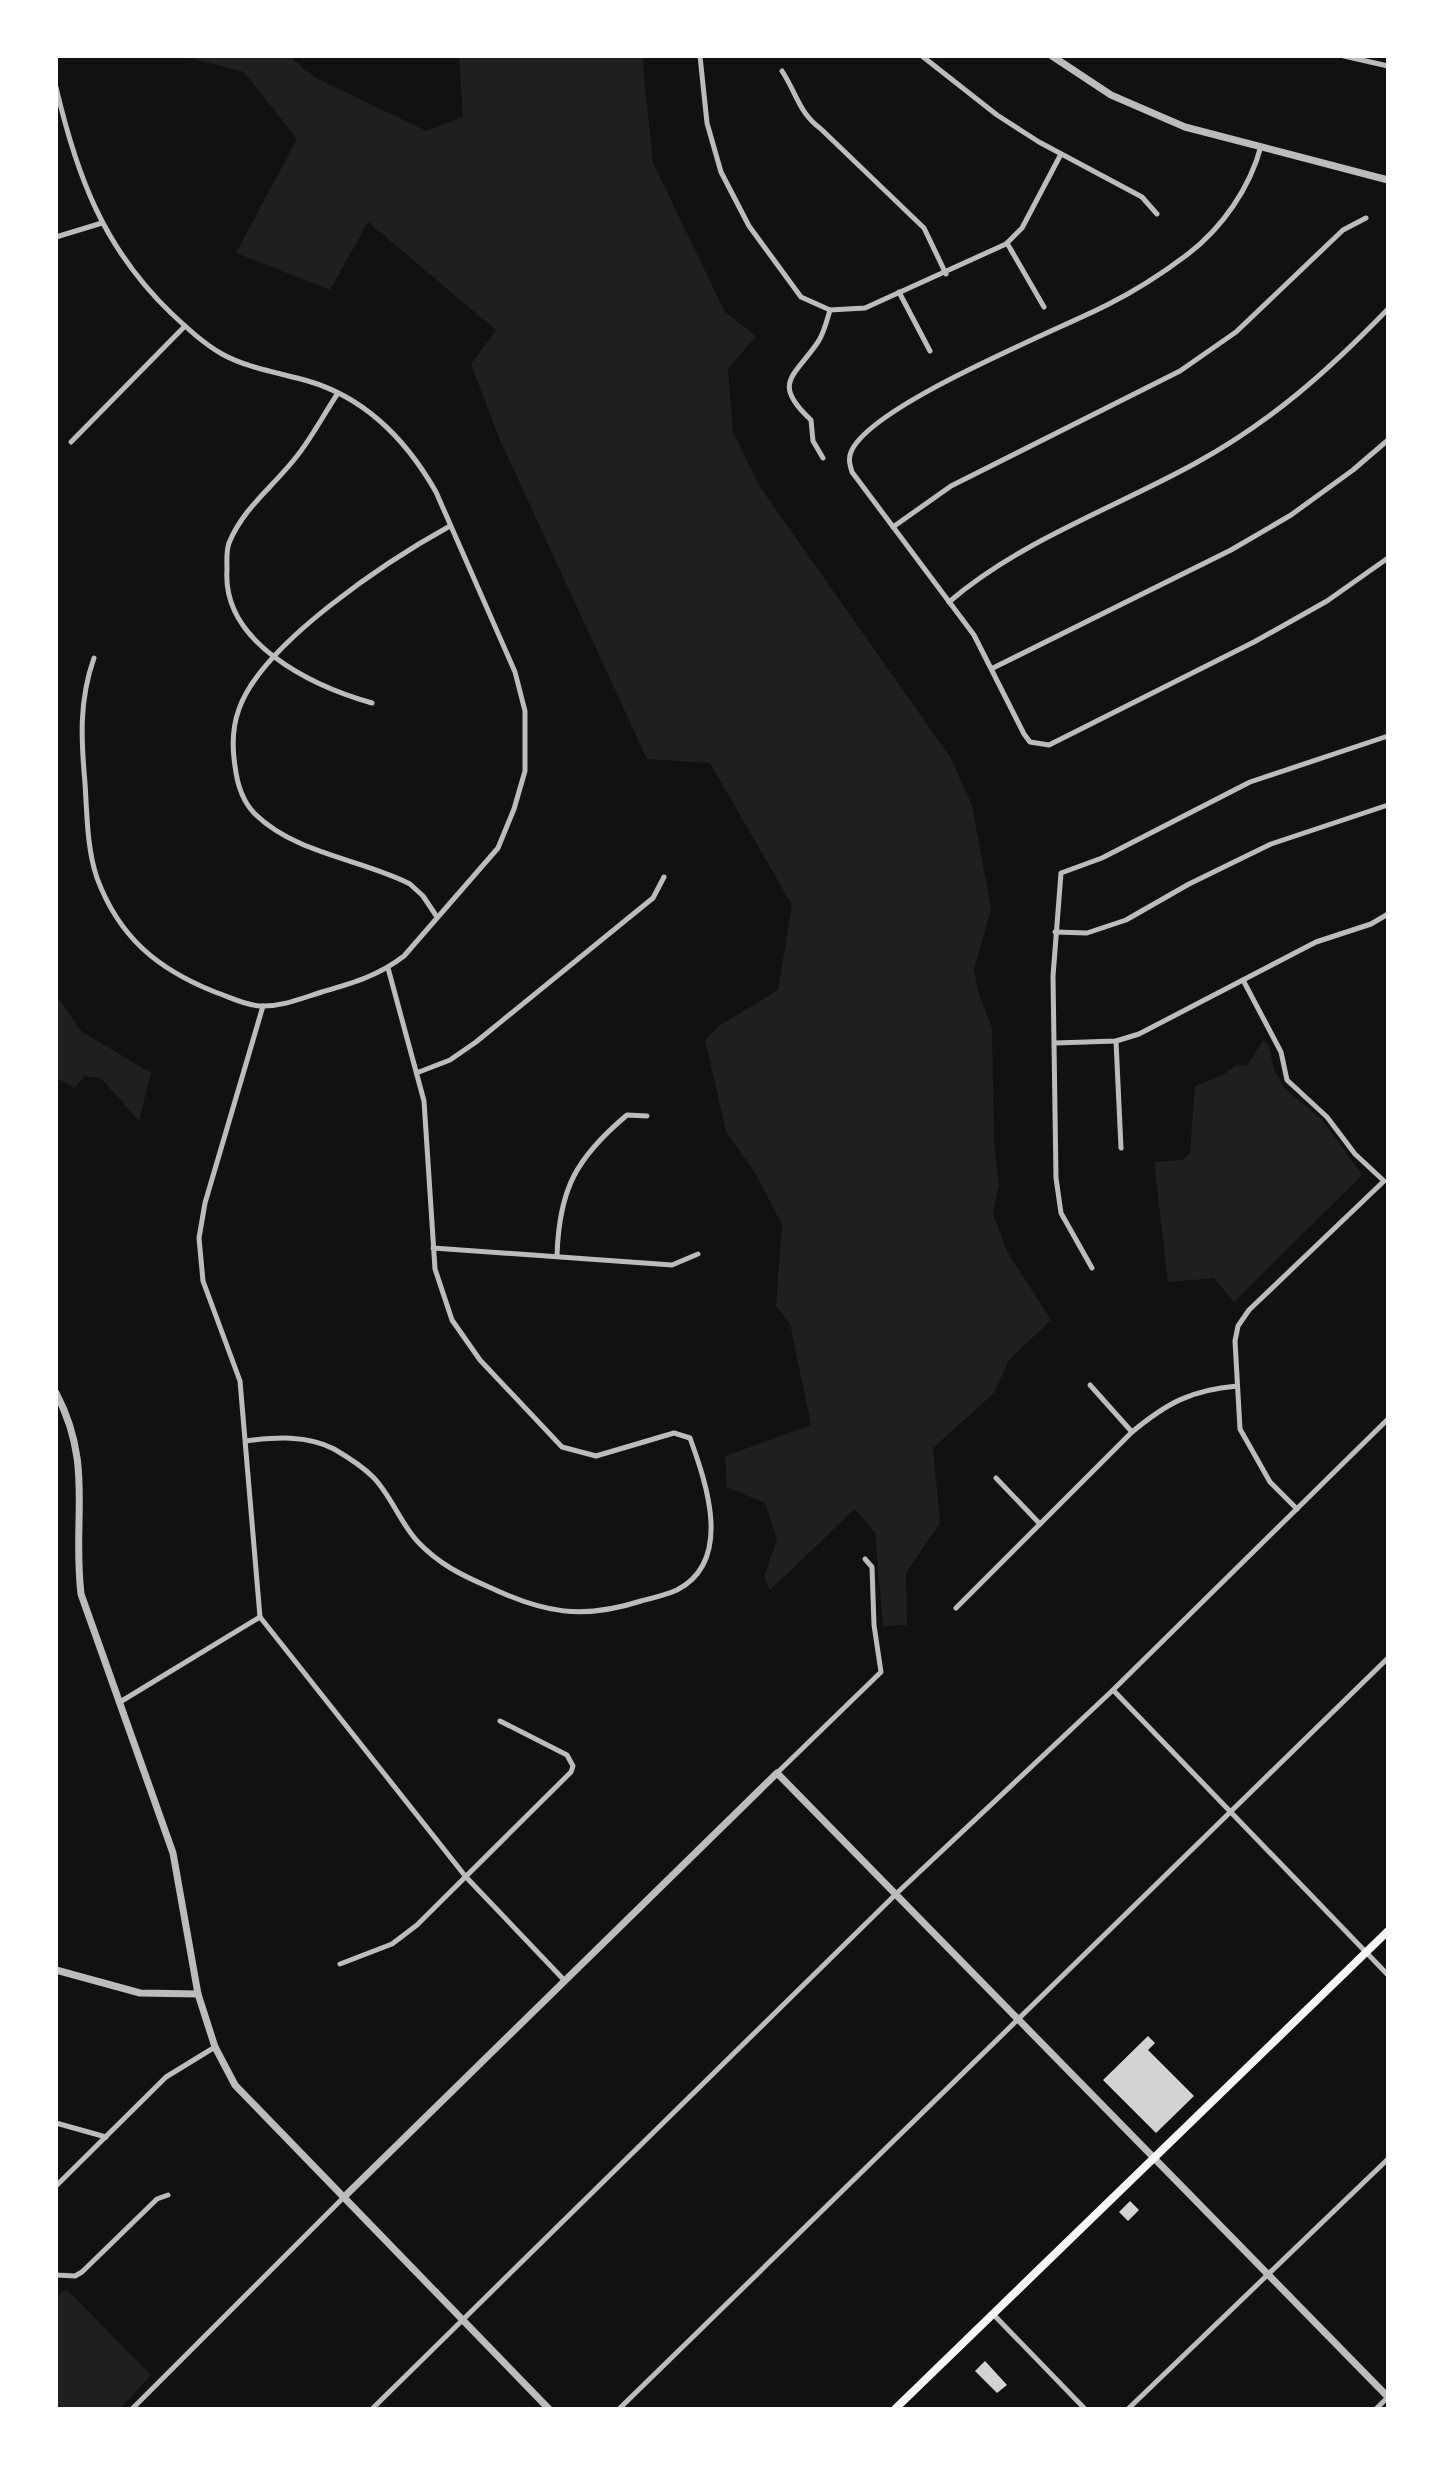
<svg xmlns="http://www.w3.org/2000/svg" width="1444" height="2465" viewBox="0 0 1444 2465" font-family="Inter,sans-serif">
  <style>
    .green { fill: #202020 }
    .building { fill: #d3d3d3 }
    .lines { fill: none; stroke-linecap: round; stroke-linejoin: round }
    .minor { stroke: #bcbcbc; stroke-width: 5 }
    .tertiary { stroke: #bcbcbc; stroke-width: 7 }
    .secondary { stroke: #f5f5f5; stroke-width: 8 }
  </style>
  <rect width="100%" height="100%" fill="#111"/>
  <!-- green -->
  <g class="green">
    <polygon points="182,56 289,56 314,77 426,131 463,117 459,56 642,56 653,163 725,312 756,336 728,369 733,432 760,487 950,757 972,805 991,909 974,969 978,992 992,1028 994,1145 999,1184 993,1214 1008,1253 1051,1320 1009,1360 994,1393 933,1448 940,1523 906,1573 907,1625 883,1626 875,1533 855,1509 770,1590 764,1577 777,1539 765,1503 727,1487 725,1456 811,1425 790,1324 776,1306 782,1225 757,1176 726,1131 705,1040 719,1026 778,990 792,905 710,763 647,759 500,440 471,364 496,330 368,222 330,290 236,253 297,139 244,72"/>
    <polygon points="56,995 81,1031 151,1073 139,1121 101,1078 85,1076 74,1088 56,1078"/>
    <polygon points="1263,1040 1268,1044 1274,1069 1284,1088 1323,1121 1362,1175 1234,1302 1214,1278 1168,1282 1154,1162 1182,1160 1190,1154 1195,1086 1223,1075 1236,1065 1247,1066"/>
    <polygon points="66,2289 151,2375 120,2409 56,2409 56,2298"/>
  </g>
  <!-- building -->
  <g class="building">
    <polygon points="1148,2036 1155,2043 1148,2050 1194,2096 1156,2133 1103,2080"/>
    <polygon points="1130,2201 1139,2210 1128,2221 1119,2212"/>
    <polygon points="985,2361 1007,2385 997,2393 975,2371"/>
  </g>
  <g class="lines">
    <!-- minor -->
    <g class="minor">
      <polyline points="700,56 707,123 721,172 749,226 801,297 830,310 865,308 1006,244 1022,228 1061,154"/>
      <polyline points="922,56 997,115 1039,142 1142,197 1157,214"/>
      <polyline points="1344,56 1388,66"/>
      <path d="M782 71C797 94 799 113 821 129L924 228 946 274"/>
      <path d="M56 87C77 177 104 249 172 314 187 328 204 344 222 354 247 368 280 373 308 381 366 398 407 441 436 492L515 672 525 711V771L514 809 498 848 404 956C378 976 353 983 322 992 302 998 282 1007 260 1006 244 1005 230 997 215 992 157 969 119 937 97 878 87 849 87 814 85 783 81 739 79 700 94 658"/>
      <path d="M1261 146C1250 188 1222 228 1188 254 1163 273 1135 291 1107 305 1056 331 870 405 851 452 848 459 850 465 852 472L974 635 1024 734 1030 742 1049 745 1254 642 1327 601 1388 558"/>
      <polyline points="56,237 102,223"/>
      <polyline points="1007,243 1044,307"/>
      <polyline points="899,292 930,351"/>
      <path d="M338 393C324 414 312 437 297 456 274 486 243 508 229 543 226 551 227 561 227 570 222 643 312 686 372 703"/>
      <polyline points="71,442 185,326"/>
      <path d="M823 458 813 441 811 420C771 383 794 377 818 342 824 333 827 320 830 310"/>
      <polyline points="893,527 951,486 1180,371 1236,332 1343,230 1366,218"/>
      <path d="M949 602C1020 541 1112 509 1194 464 1271 422 1328 371 1388 309"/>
      <polyline points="993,668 1231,550 1291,515 1353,470 1388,440"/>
      <path d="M437 917 423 896 410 884C361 859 296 854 255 814 243 802 237 783 235 766 232 747 232 728 239 709 262 643 390 559 450 526"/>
      <polyline points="1055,932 1087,933 1126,920 1189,884 1271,844 1388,805"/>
      <polyline points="1243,980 1281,1052 1287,1080 1327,1117 1355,1154 1384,1181 1249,1310 1238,1326 1235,1341 1240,1429 1270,1482 1297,1509"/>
      <polyline points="263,1006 205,1203 199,1238 203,1281 240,1381 260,1617 466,1877 565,1981"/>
      <polyline points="1116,1041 1121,1148"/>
      <polyline points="1055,1043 1116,1041 1139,1034 1316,942 1371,924 1388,914"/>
      <polyline points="419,1072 450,1060 476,1042 653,898 664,877"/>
      <polyline points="433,1248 672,1265 698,1254"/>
      <path d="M557 1256C559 1189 576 1158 627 1115L647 1116"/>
      <polyline points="1092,1268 1061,1213 1056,1178 1053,976 1061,873 1102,858 1250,782 1388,736"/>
      <polyline points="1090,1385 1132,1432"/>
      <path d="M246 1441C275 1437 307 1435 334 1449 346 1456 363 1467 373 1477 391 1495 400 1523 418 1542 439 1564 461 1575 489 1587 544 1613 582 1620 641 1601 653 1598 666 1595 677 1590 733 1561 707 1485 690 1438L674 1433 596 1456 562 1447 480 1360 452 1320 435 1269 424 1101 388 968"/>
      <polyline points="996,1478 1040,1524"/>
      <path d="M956 1608 1132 1432C1167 1403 1191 1390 1237 1386"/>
      <polyline points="1113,1690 1388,1975"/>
      <polyline points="120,1702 260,1617"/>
      <polyline points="777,1773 881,1672 874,1625 872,1567 865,1559"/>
      <polyline points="340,1964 392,1944 417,1925 571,1772 573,1766 567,1755 500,1721"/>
      <polyline points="56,2123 106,2137"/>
      <polyline points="56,2186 166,2077 215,2047"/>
      <polyline points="56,2275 75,2276 82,2272 157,2199 168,2195"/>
      <polyline points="992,2313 1085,2409"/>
      <polyline points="132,2409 344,2197"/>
      <polyline points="372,2409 897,1893 1113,1690 1388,1419"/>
      <polyline points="619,2409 1388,1658"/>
      <polyline points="1128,2409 1388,2159"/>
      <polyline points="1376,2409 1388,2397"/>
    </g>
    <!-- tertiary -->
    <g class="tertiary">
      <polyline points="1052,56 1111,95 1185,127 1388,180"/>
      <path d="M56 1393C94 1465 72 1518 81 1594L173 1853 198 1994 215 2047 235 2085 549 2409"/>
      <polyline points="56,1970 140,1993 198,1994"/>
      <polyline points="344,2197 777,1773 1388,2397"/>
    </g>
    <!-- secondary -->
    <polyline class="secondary" points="895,2409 1388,1931"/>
  </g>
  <!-- border -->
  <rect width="1444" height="2465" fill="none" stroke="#ffffff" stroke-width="116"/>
</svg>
